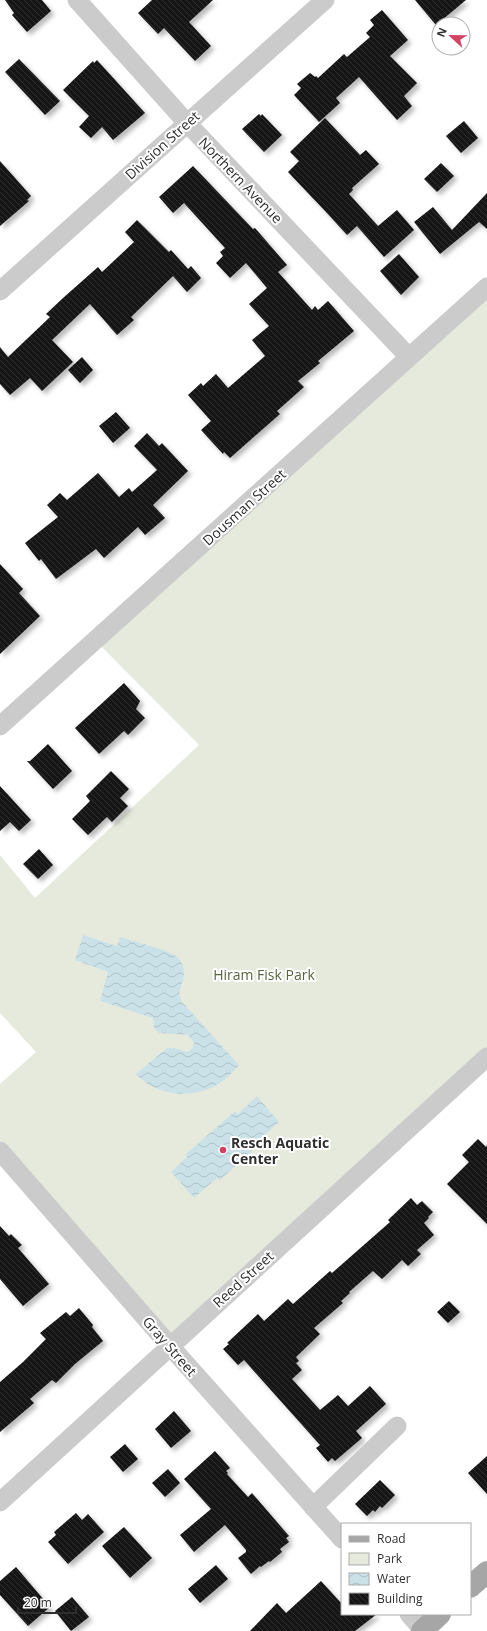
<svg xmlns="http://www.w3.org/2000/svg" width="487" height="1631" viewBox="0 0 487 1631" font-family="'Open Sans',sans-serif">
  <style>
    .green { fill: #e6eadd }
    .water { fill: url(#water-waves) }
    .building { fill: url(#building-back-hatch); filter: url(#shadow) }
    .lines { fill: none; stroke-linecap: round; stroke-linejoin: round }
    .minor { stroke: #cbcbcb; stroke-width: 19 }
    .major { stroke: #a6a6a6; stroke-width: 22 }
    .poi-dot { fill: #d44262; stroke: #fff; stroke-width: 1.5 }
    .labels { text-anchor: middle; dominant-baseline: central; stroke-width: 4; stroke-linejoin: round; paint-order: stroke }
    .street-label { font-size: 14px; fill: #2e2e2e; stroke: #fff }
    .park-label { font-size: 14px; fill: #576540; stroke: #fff }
    .poi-label { font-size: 14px; font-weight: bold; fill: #2e2e2e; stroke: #fff; text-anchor: start }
  </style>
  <defs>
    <pattern id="water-waves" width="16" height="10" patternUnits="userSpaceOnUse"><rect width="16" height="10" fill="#cbe1e8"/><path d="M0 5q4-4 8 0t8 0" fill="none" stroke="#afc1c7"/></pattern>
    <pattern id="building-back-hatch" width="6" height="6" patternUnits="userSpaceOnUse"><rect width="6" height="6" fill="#151515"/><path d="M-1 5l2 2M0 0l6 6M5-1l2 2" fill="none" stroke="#2f2f2f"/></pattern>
    <filter id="shadow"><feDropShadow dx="3.5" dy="3.5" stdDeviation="2" flood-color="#0004"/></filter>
  </defs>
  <rect width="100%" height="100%" fill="#fff"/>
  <!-- green -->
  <polygon class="green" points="487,287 487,1057 170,1346 0,1151 0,1084 36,1052 0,1013 0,855 35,898 199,745 95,640"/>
  <!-- water -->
  <g class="water">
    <path d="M83 935 117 946 120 937C132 941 168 950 176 956 181 960 184 966 184 972 184 984 176 991 182 1002L239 1065C232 1073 224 1082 213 1087 188 1099 155 1095 136 1074L167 1048H175L187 1052C192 1050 194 1047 194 1042L188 1035 159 1033 154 1028 153 1018 100 1001 108 972 75 960Z"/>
    <polygon points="257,1096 279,1122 257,1142 259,1145 220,1180 217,1178 194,1198 171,1172 187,1157 186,1154 235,1111 238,1114"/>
  </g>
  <!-- building -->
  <g class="building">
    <polygon points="5,0 42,0 51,11 27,32 12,15 14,13"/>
    <polygon points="152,0 213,0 189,22 211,46 195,61 164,28 158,34 138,13"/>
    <polygon points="415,0 466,0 436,25"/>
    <polygon points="382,10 408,40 390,56 417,83 404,96 412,106 397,120 359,77 336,98 340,103 319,122 294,95 301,88 297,84 310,73 315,77 316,76 318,78 344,54 347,57 370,37 366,33 374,25 370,20"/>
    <polygon points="19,59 60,101 45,115 5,72"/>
    <polygon points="97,60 145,113 113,140 102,127 91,138 79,127 89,116 63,90 93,61 94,63"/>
    <polygon points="259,114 261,116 262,114 282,135 264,152 242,129"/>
    <polygon points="325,118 360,155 366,150 379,164 352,188 353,190 349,194 378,226 397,210 414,230 384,257 357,226 347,235 326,212 288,172 299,161 290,152"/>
    <polygon points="464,121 478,138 461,153 446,136"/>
    <polygon points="0,161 31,196 27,200 29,201 0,226"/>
    <polygon points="441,163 454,176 437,192 424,179"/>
    <polygon points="193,166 253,229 255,228 287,265 278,272 312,310 315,306 318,310 328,301 354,331 318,361 320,363 298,381 304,387 277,411 280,414 230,458 224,452 223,454 201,430 211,421 188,395 201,383 203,386 216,374 228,388 265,356 252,340 269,326 249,304 267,288 246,263 230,278 216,263 223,256 220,252 225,248 184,203 173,213 159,197"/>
    <polygon points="487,193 487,229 479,222 440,254 414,222 433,207 452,230"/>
    <polygon points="137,220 169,252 171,250 188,269 191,266 201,278 187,292 173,276 131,317 134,320 117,335 90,304 52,340 73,362 42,391 30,378 10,395 0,384 0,347 8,357 50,317 46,314 63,298 98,267 102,272 134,242 125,232"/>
    <polygon points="399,254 419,277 401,295 380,271"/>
    <polygon points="82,357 93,370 80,383 68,370"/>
    <polygon points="116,412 130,428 113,443 99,426"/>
    <polygon points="147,433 159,446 162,443 188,471 153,505 165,518 145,535 138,527 104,558 96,549 56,579 41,559 39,561 25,543 58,517 47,505 60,493 67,500 98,473 119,497 129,488 132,492 157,470 134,446"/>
    <polygon points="0,564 23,589 19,593 40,616 0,654"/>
    <polygon points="124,683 140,701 136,709 145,718 128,735 124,731 99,754 75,728"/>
    <polygon points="48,744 72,771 53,789 27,761 30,761"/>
    <polygon points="111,771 129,789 120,798 128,806 112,822 107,817 88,835 72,819 90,801 86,796"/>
    <polygon points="0,786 31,820 19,831 10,822 0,831"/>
    <polygon points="39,849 53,865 38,879 23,864"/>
    <polygon points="478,1139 486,1147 487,1145 487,1224 447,1184 469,1162 462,1155"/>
    <polygon points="411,1198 417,1205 422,1201 433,1212 428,1217 429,1218 424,1223 434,1235 417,1250 421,1254 408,1266 402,1260 382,1279 373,1271 349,1292 350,1293 341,1301 343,1303 314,1328 320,1334 296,1357 299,1361 296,1363 302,1370 292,1379 320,1410 338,1395 348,1406 370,1386 386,1404 356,1431 362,1438 335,1461 332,1458 328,1462 316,1448 320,1445 244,1360 238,1365 223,1349 229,1344 227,1343 258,1314 264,1321 288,1299 293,1304 330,1271 332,1273 390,1222 388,1220"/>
    <polygon points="0,1226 9,1236 11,1234 22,1245 18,1248 49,1284 23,1306 0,1279"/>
    <polygon points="449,1301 460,1312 448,1323 437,1312"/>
    <polygon points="79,1308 93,1325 92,1327 103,1341 75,1364 56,1383 52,1380 30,1399 34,1403 0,1432 0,1382 23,1362 46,1339 40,1333 66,1312 70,1316"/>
    <polygon points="174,1411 191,1431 171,1448 155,1429"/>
    <polygon points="125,1444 138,1459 123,1472 110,1457"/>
    <polygon points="215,1451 230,1468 226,1471 228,1473 227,1474 248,1497 252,1493 289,1536 286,1538 289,1542 280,1549 282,1552 270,1562 269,1561 261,1567 260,1566 251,1574 238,1558 246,1552 246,1550 225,1525 194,1552 180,1535 211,1509 184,1479"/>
    <polygon points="487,1456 487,1494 468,1473"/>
    <polygon points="168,1469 180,1483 165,1497 152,1483"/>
    <polygon points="380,1480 395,1495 382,1508 380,1506 375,1512 373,1510 367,1516 355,1504"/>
    <polygon points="76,1513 82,1520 88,1514 104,1532 68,1564 48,1542 56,1535 54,1532"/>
    <polygon points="124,1527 152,1558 130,1578 102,1546"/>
    <polygon points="216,1565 228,1579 200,1603 188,1589"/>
    <polygon points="16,1567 50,1607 28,1626 0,1595 0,1581"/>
    <polygon points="321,1581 342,1604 342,1614 377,1614 355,1631 250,1631 277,1603 286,1613"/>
    <polygon points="72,1597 89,1617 71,1631 55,1611"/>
  </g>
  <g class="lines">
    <!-- minor -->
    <g class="minor">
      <polyline points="77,0 187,123 409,357"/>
      <polyline points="0,291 325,0"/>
      <polyline points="0,726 487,287"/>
      <polyline points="0,1151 170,1346 342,1539"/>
      <polyline points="0,1502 487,1057"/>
      <polyline points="313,1507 397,1426"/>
      <polyline points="409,1614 423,1630"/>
    </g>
    <!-- major -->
    <g class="major">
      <polyline points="470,1587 487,1572"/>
      <polyline points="422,1631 440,1614"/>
    </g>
  </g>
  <!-- markers -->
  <circle class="poi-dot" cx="223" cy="1150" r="4"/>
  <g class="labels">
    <!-- street labels -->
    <g class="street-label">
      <text transform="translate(162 145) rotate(-42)">Division Street</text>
      <text transform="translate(241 180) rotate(46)">Northern Avenue</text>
      <text transform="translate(244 507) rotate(-42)">Dousman Street</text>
      <text transform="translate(243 1279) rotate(-42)">Reed Street</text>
      <text transform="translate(170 1346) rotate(49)">Gray Street</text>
    </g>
    <!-- park labels -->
    <g class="park-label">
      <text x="264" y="974">Hiram Fisk Park</text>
    </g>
    <!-- poi labels -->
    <g class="poi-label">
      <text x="231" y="1142">Resch Aquatic<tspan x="231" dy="16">Center</tspan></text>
    </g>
  </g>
  <!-- legend -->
  <rect x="341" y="1523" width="130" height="92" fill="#ffffff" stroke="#ababab"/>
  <rect x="349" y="1536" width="20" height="6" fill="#a6a6a6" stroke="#ababab"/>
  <text x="377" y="1543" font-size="12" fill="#2e2e2e">Road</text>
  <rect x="349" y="1553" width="20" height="12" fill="#e6eadd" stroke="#ababab"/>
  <text x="377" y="1563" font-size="12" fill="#2e2e2e">Park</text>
  <rect x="349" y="1573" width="20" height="12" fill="url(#water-waves)" stroke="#ababab"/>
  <text x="377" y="1583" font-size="12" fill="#2e2e2e">Water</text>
  <rect x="349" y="1593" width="20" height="12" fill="url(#building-back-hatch)" stroke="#ababab"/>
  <text x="377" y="1603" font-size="12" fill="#2e2e2e">Building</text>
  <!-- north arrow -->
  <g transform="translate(451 36) rotate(292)"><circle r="19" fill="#ffffff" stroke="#ababab"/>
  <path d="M0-3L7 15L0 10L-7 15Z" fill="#d44262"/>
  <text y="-6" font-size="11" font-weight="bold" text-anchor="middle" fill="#2e2e2e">N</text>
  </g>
  <!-- scale -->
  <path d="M18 1607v6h58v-6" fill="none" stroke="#2e2e2e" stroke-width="2"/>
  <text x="24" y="1607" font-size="12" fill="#2e2e2e" stroke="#ffffff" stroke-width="3" paint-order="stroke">20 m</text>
</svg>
